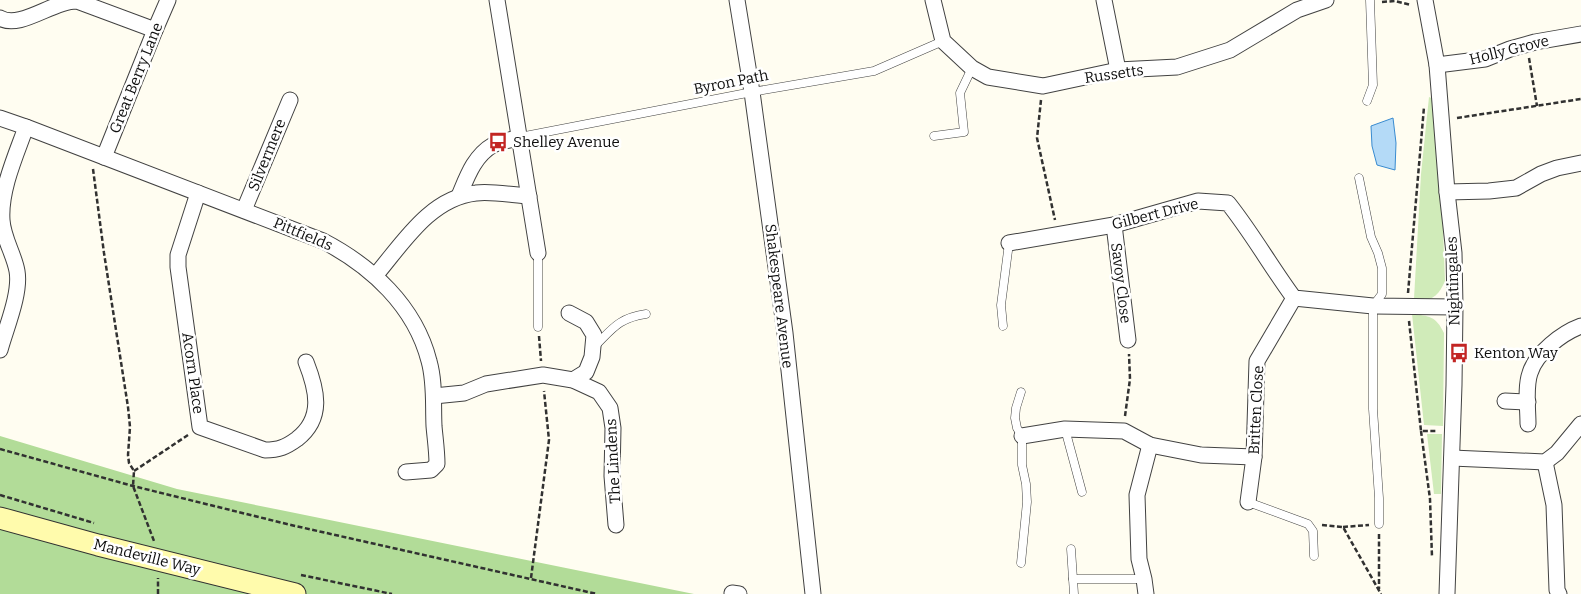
<svg xmlns="http://www.w3.org/2000/svg" width="1581" height="594" viewBox="0 0 1581 594" font-family="Bitter,serif">
  <style>
    .green { fill: #d0ebb9 }
    .forest { fill: #b2dc98 }
    .water { fill: #b4daf7; stroke: #398bd0 }
    .lines { fill: none; stroke-linecap: round; stroke-linejoin: round }
    .service-casing { stroke: #424242; stroke-width: 9 }
    .minor-casing { stroke: #424242; stroke-width: 17 }
    .secondary-casing { stroke: #313131; stroke-width: 23 }
    .path { stroke: #313131; stroke-width: 2.5; stroke-dasharray: 5 2.5; stroke-linecap: butt }
    .service { stroke: #fff; stroke-width: 8 }
    .minor { stroke: #fff; stroke-width: 15 }
    .secondary { stroke: #fffbac; stroke-width: 21 }
    .labels { text-anchor: middle; dominant-baseline: central; stroke-width: 5; stroke-linejoin: round; paint-order: stroke }
    .street-label { font-size: 15px; fill: #0f0f0f; stroke: #fff }
    .poi-label { font-size: 15px; fill: #0f0f0f; stroke: #fff; text-anchor: start }
  </style>
  <rect width="100%" height="100%" fill="#fffdf1"/>
  <!-- green -->
  <g class="green">
    <path d="M1429 97 1434 99 1439 124 1445 281C1438 297 1431 302 1414 299L1421 174Z"/>
    <path d="M1412 314C1429 316 1436 316 1444 333L1443 426 1424 425Z"/>
    <polygon points="1427,434 1442,434 1441,494 1434,494"/>
  </g>
  <!-- forest -->
  <polygon class="forest" points="0,436 177,489 694,594 0,594"/>
  <!-- water -->
  <polygon class="water" points="1393,118 1396,143 1395,170 1377,165 1372,146 1371,126"/>
  <g class="lines">
    <defs>
      <g id="service">
        <polyline points="1367,101 1373,85 1370,0"/>
        <polyline points="934,136 964,132 960,93 972,68"/>
        <polyline points="520,137 752,92 874,71 943,41"/>
        <polyline points="1359,178 1371,237 1378,253 1382,268 1382,294 1373,306 1373,409 1379,498 1379,524"/>
        <polyline points="538,253 538,327"/>
        <polyline points="1003,326 1001,305 1009,243"/>
        <path d="M595 346C613 328 619 318 646 314"/>
        <polyline points="1021,392 1016,408 1015,418 1017,428 1022,436 1022,465 1026,484 1027,502 1021,563"/>
        <polyline points="1065,429 1082,492"/>
        <polyline points="1248,502 1308,524 1313,531 1314,556"/>
        <polyline points="1071,549 1073,579 1144,579"/>
        <polyline points="1073,579 1074,594"/>
      </g>
      <g id="minor">
        <polyline points="497,0 538,253"/>
        <polyline points="737,0 752,92 785,333 813,594"/>
        <polyline points="933,0 943,41 972,68 988,77 1043,86 1118,70 1177,67 1230,50 1297,10 1326,0"/>
        <polyline points="1104,0 1118,70"/>
        <polyline points="1425,0 1437,65 1447,192 1454,253 1455,307 1454,385 1447,594"/>
        <path d="M0 18C20 30 54 0 77 1L155 30"/>
        <polyline points="1437,65 1485,59 1510,49 1535,42 1581,34"/>
        <path d="M0 118 26 127 323 241C371 266 415 306 429 361 435 382 433 404 434 426 435 438 437 451 437 464L431 470 406 472"/>
        <polyline points="104,157 155,30 168,0"/>
        <polyline points="1447,192 1489,191 1516,188 1541,174 1557,168 1581,163"/>
        <path d="M198 193 178 255V267L200 427 265 450C279 450 286 447 297 439 324 418 317 390 306 362"/>
        <path d="M459 196C467 177 474 156 493 145 501 141 512 140 520 137"/>
        <polyline points="244,210 290,100"/>
        <polyline points="1114,225 1128,340"/>
        <path d="M1009 243 1114 225 1198 201 1228 203C1252 233 1271 267 1294 298L1373 306 1455 307"/>
        <path d="M375 276C403 243 430 198 476 193 491 191 513 195 529 196"/>
        <polyline points="569,313 586,322 594,335 592,357 586,372 573,380"/>
        <path d="M0 350C6 328 21 293 17 271 14 254 3 238 2 220 0 190 16 155 26 127"/>
        <polyline points="434,396 464,393 486,384 543,375 573,380 599,392 610,408 613,428 612,476 616,525"/>
        <polyline points="1505,401 1528,402"/>
        <path d="M1528 424C1528 409 1525 387 1530 373 1536 353 1562 333 1581 326"/>
        <polyline points="1022,436 1065,429 1124,431 1150,445 1201,455 1254,457"/>
        <polyline points="1452,458 1545,462 1557,453 1581,424"/>
        <polyline points="1545,462 1554,505 1557,590 1559,594"/>
        <polyline points="1248,502 1254,457 1257,361 1294,298"/>
        <polyline points="732,593 739,594"/>
        <polyline points="1146,594 1144,579 1139,559 1137,495 1150,445"/>
      </g>
      <polyline id="secondary" points="0,518 98,545 295,594"/>
    </defs>
    <!-- service casing -->
    <use href="#service" class="service-casing"/>
    <!-- minor casing -->
    <use href="#minor" class="minor-casing"/>
    <!-- secondary casing -->
    <use href="#secondary" class="secondary-casing"/>
    <!-- path -->
    <g class="path">
      <polyline points="1382,2 1395,1 1411,5"/>
      <polyline points="1529,58 1537,106"/>
      <polyline points="1041,100 1037,138 1055,220"/>
      <polyline points="1457,118 1581,99"/>
      <polyline points="93,169 104,253 128,407 130,427 128,455 129,463 134,471 133,486 154,541"/>
      <polyline points="1408,293 1424,107"/>
      <polyline points="1409,321 1421,431 1437,431"/>
      <polyline points="539,336 541,361"/>
      <polyline points="1125,416 1130,379 1129,354"/>
      <polyline points="1421,431 1430,499 1432,557"/>
      <polyline points="0,449 133,486 291,525 597,594"/>
      <polyline points="134,471 188,435"/>
      <polyline points="0,495 94,523"/>
      <polyline points="1322,525 1343,527 1381,594"/>
      <polyline points="1343,527 1369,525"/>
      <polyline points="1379,534 1379,589"/>
      <polyline points="301,575 392,594"/>
      <polyline points="531,578 549,440 544,391"/>
      <polyline points="158,594 158,578"/>
    </g>
    <!-- service -->
    <use href="#service" class="service"/>
    <!-- minor -->
    <use href="#minor" class="minor"/>
    <!-- secondary -->
    <use href="#secondary" class="secondary"/>
  </g>
  <!-- icons -->
  <defs>
    <symbol id="bus-bare" viewBox="-9 -9 18 18"><path d="M-5-6H5V4H4V6H2V4H-2V6H-4V4H-5ZM-3.5-4V0h7V-4ZM-3.5 1.2v1.5H-2V1.2ZM2 1.2v1.5H3.5V1.2Z" fill="#c22523" stroke="#fff" stroke-width="2.5" paint-order="stroke"/></symbol>
  </defs>
  <g fill-rule="evenodd">
    <use href="#bus-bare" x="484" y="128" width="28" height="28"/>
    <use href="#bus-bare" x="1445" y="339" width="28" height="28"/>
  </g>
  <g class="labels">
    <!-- street labels -->
    <g class="street-label">
      <text transform="translate(1509 50) rotate(-14)">Holly Grove</text>
      <text transform="translate(1114 74) rotate(-8)">Russetts</text>
      <text transform="translate(136 78) rotate(-68)">Great Berry Lane</text>
      <text transform="translate(731 82) rotate(-11)">Byron Path</text>
      <text transform="translate(267 155) rotate(-68)">Silvermere</text>
      <text transform="translate(1155 214) rotate(-14)">Gilbert Drive</text>
      <text transform="translate(303 234) rotate(23)">Pittfields</text>
      <text transform="translate(1453 281) rotate(-92)">Nightingales</text>
      <text transform="translate(1121 283) rotate(83)">Savoy Close</text>
      <text transform="translate(779 296) rotate(83)">Shakespeare Avenue</text>
      <text transform="translate(193 373) rotate(82)">Acorn Place</text>
      <text transform="translate(1256 410) rotate(-87)">Britten Close</text>
      <text transform="translate(613 461) rotate(-93)">The Lindens</text>
      <text transform="translate(147 557) rotate(14)">Mandeville Way</text>
    </g>
    <!-- poi labels -->
    <g class="poi-label">
      <text x="513" y="142">Shelley Avenue</text>
      <text x="1474" y="353">Kenton Way</text>
    </g>
  </g>
</svg>
